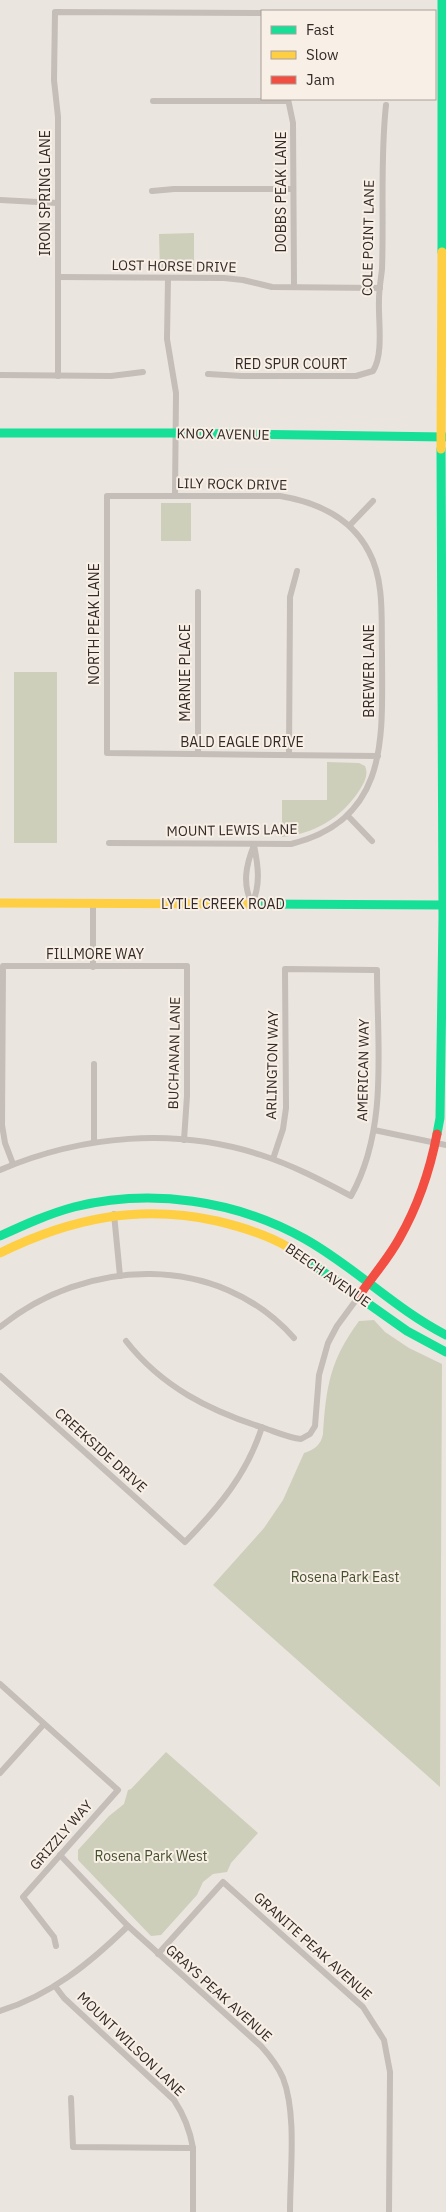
<svg xmlns="http://www.w3.org/2000/svg" width="446" height="2212" viewBox="0 0 446 2212" font-family="'IBM Plex Sans',sans-serif">
  <style>
    .green { fill: #cdcfba }
    .lines { fill: none; stroke-linecap: round; stroke-linejoin: round }
    .street { stroke: #c4bdb8; stroke-width: 6 }
    .fast { stroke: #16e098; stroke-width: 9 }
    .slow { stroke: #ffcf43; stroke-width: 9 }
    .jam { stroke: #f24e42; stroke-width: 9 }
    .labels { text-anchor: middle; dominant-baseline: central; stroke-width: 4; stroke-linejoin: round; paint-order: stroke }
    .street-label { font-size: 14px; fill: #342a27; stroke: #f8efe6 }
    .park-label { font-size: 14px; fill: #45502d; stroke: #f8efe6 }
  </style>
  <rect width="100%" height="100%" fill="#ebe5df"/>
  <!-- green -->
  <g class="green">
    <polygon points="194,233 194,270 160,271 159,234"/>
    <rect x="161" y="503" width="30" height="38"/>
    <rect x="14" y="672" width="43" height="171"/>
    <path d="M327 762 359 763 365 766C369 775 364 783 359 791 341 818 314 834 282 837V800H327Z"/>
    <path d="M374 1320 385 1332 409 1348 442 1364 440 1787 213 1585 264 1528 283 1500 304 1453C314 1450 321 1445 323 1434 326 1387 330 1360 359 1321Z"/>
    <polygon points="166,1752 258,1833 231,1863 227,1872 213,1874 203,1882 197,1895 161,1935 151,1936 78,1860 78,1850 109,1816 124,1804 128,1790 131,1789"/>
  </g>
  <g class="lines">
    <!-- street -->
    <g class="street">
      <polyline points="288,99 293,123 294,287"/>
      <polyline points="153,101 288,101"/>
      <polyline points="152,191 174,189 293,189"/>
      <polyline points="0,200 57,203"/>
      <polyline points="58,277 224,278 243,280 272,287 380,288"/>
      <polyline points="168,278 167,339 176,393 175,495"/>
      <path d="M208 374 242 376H356L373 371C384 354 378 320 379 300 379 289 381 279 382 269 384 214 380 160 386 105"/>
      <polyline points="0,375 111,376 143,372"/>
      <polyline points="58,376 58,117 54,80 55,12 262,13"/>
      <polyline points="350,525 373,501"/>
      <polyline points="198,754 198,592"/>
      <polyline points="289,754 290,597 297,571"/>
      <polyline points="348,816 372,841"/>
      <path d="M109 843 291 844C391 819 382 735 382 653 381 620 385 582 369 552 351 517 316 502 280 496H107V753L378 756"/>
      <path d="M252 904C242 884 246 865 254 845"/>
      <path d="M252 904C261 885 258 865 254 845"/>
      <polyline points="93,967 93,903"/>
      <polyline points="94,1064 94,1142"/>
      <polyline points="374,1130 446,1145"/>
      <polyline points="13,1164 5,1143 2,1125 3,966 187,966 187,1096 184,1140"/>
      <path d="M0 1170C82 1135 175 1127 261 1155 292 1165 321 1180 351 1196 389 1128 377 1044 377 970L285 969 286 1108 283 1129 273 1159"/>
      <polyline points="114,1214 120,1276"/>
      <path d="M0 1327C86 1257 218 1252 294 1338"/>
      <path d="M126 1341C162 1387 210 1411 264 1428 276 1432 289 1438 301 1439L310 1434 315 1426 319 1375 328 1343 337 1326 359 1296"/>
      <path d="M0 1376 185 1542C219 1507 247 1474 262 1427"/>
      <polyline points="0,1684 118,1790 23,1897 54,1937 56,1946"/>
      <polyline points="0,1773 44,1724"/>
      <path d="M60 1855 128 1926 261 2046C270 2056 278 2066 283 2078 297 2114 290 2172 290 2212"/>
      <polyline points="158,1954 223,1882 363,2007 384,2040 390,2072 389,2212"/>
      <path d="M55 1986 64 1998 174 2100C184 2115 190 2130 193 2148V2212"/>
      <path d="M0 2011C51 1995 90 1963 128 1926"/>
      <polyline points="71,2098 73,2147 193,2148"/>
    </g>
    <!-- fast -->
    <g class="fast">
      <polyline points="442,252 442,0"/>
      <polyline points="0,433 176,433 446,437"/>
      <polyline points="253,904 446,905"/>
      <polyline points="437,1134 440,1118 443,917 441,449"/>
      <path d="M0 1236C24 1225 48 1214 74 1207 151 1188 236 1200 305 1239 355 1267 395 1309 446 1335"/>
      <polyline points="288,1247 407,1331 446,1352"/>
    </g>
    <!-- slow -->
    <g class="slow">
      <polyline points="441,449 442,252"/>
      <polyline points="0,903 253,904"/>
      <path d="M0 1253C71 1218 139 1204 217 1221 242 1227 266 1234 288 1247"/>
    </g>
    <!-- jam -->
    <path class="jam" d="M359 1296C372 1277 388 1259 399 1239 418 1206 430 1170 437 1134"/>
  </g>
  <g class="labels">
    <!-- street labels -->
    <g class="street-label">
      <text transform="translate(281 192) rotate(-90)">DOBBS PEAK LANE</text>
      <text transform="translate(45 193) rotate(-90)">IRON SPRING LANE</text>
      <text transform="translate(368 238) rotate(-89)">COLE POINT LANE</text>
      <text transform="translate(174 266) rotate(1)">LOST HORSE DRIVE</text>
      <text x="291" y="364">RED SPUR COURT</text>
      <text transform="translate(223 434) rotate(1)">KNOX AVENUE</text>
      <text transform="translate(232 484) rotate(1)">LILY ROCK DRIVE</text>
      <text transform="translate(94 624) rotate(-90)">NORTH PEAK LANE</text>
      <text transform="translate(369 671) rotate(-90)">BREWER LANE</text>
      <text transform="translate(185 673) rotate(-90)">MARNIE PLACE</text>
      <text x="242" y="742">BALD EAGLE DRIVE</text>
      <text transform="translate(232 830) rotate(-1)">MOUNT LEWIS LANE</text>
      <text x="223" y="904">LYTLE CREEK ROAD</text>
      <text x="95" y="954">FILLMORE WAY</text>
      <text transform="translate(174 1053) rotate(-89)">BUCHANAN LANE</text>
      <text transform="translate(272 1065) rotate(-89)">ARLINGTON WAY</text>
      <text transform="translate(363 1070) rotate(-89)">AMERICAN WAY</text>
      <text transform="translate(328 1275) rotate(35)">BEECH AVENUE</text>
      <text transform="translate(101 1450) rotate(42)">CREEKSIDE DRIVE</text>
      <text transform="translate(61 1835) rotate(-49)">GRIZZLY WAY</text>
      <text transform="translate(313 1946) rotate(42)">GRANITE PEAK AVENUE</text>
      <text transform="translate(219 1993) rotate(42)">GRAYS PEAK AVENUE</text>
      <text transform="translate(131 2044) rotate(44)">MOUNT WILSON LANE</text>
    </g>
    <!-- park labels -->
    <g class="park-label">
      <text x="345" y="1577">Rosena Park East</text>
      <text x="151" y="1856">Rosena Park West</text>
    </g>
  </g>
  <!-- legend -->
  <rect x="261" y="10" width="175" height="90" fill="#f8efe6" stroke="#aaa09a"/>
  <rect x="271" y="26" width="25" height="8" fill="#16e098" stroke="#aaa09a"/>
  <text x="306" y="35" font-size="15" fill="#342a27">Fast</text>
  <rect x="271" y="51" width="25" height="8" fill="#ffcf43" stroke="#aaa09a"/>
  <text x="306" y="60" font-size="15" fill="#342a27">Slow</text>
  <rect x="271" y="76" width="25" height="8" fill="#f24e42" stroke="#aaa09a"/>
  <text x="306" y="85" font-size="15" fill="#342a27">Jam</text>
</svg>
